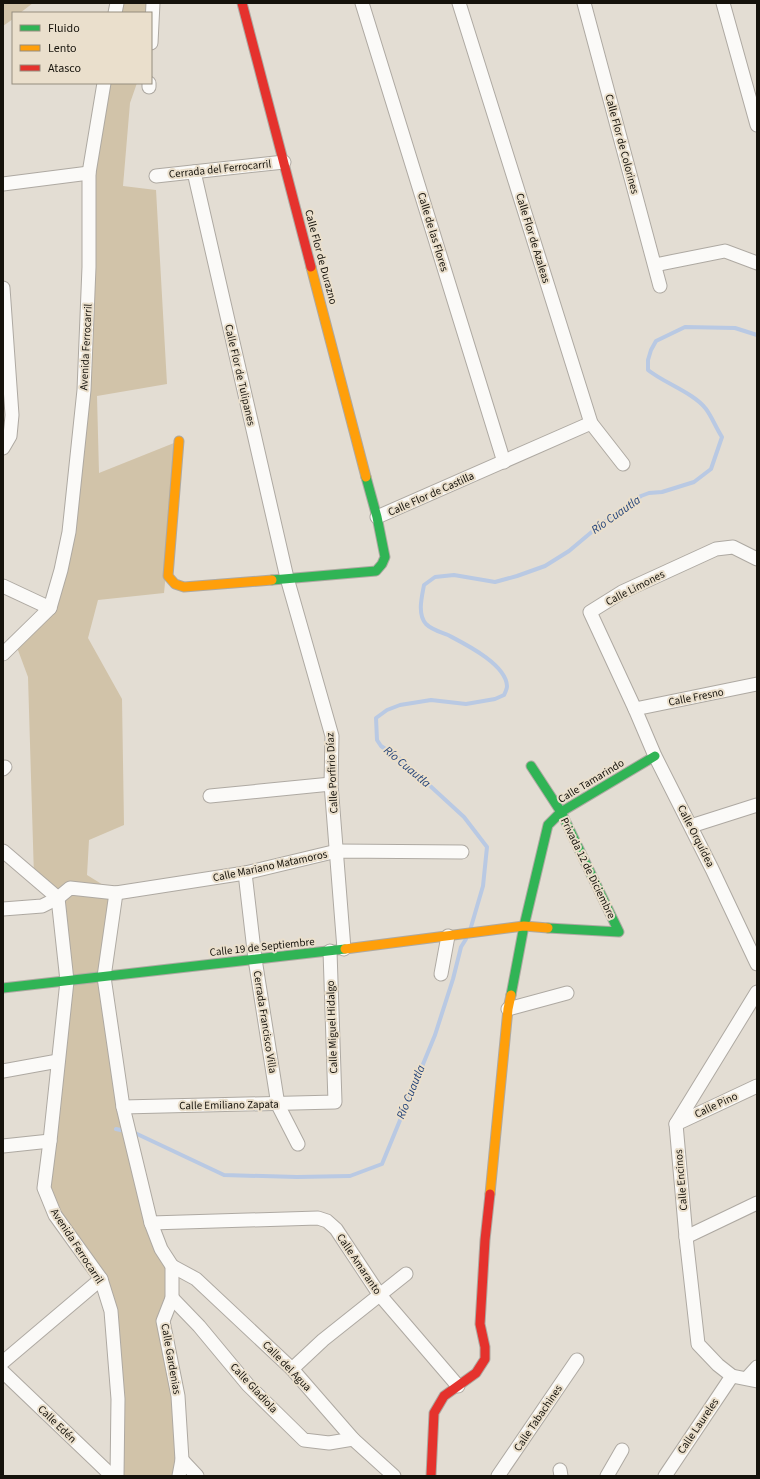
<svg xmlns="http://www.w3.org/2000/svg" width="760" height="1479" viewBox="0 0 760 1479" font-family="'Source Sans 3',sans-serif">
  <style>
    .green { fill: #d1c3a9 }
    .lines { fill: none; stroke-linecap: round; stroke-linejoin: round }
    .stream { stroke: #b9c9e3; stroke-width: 4 }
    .street-casing { stroke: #aea9a2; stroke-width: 15 }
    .fast-casing { stroke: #aea9a2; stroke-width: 11 }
    .slow-casing { stroke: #aea9a2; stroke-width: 11 }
    .jam-casing { stroke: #aea9a2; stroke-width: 11 }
    .street { stroke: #fbfaf8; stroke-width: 13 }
    .fast { stroke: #30b455; stroke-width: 9 }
    .slow { stroke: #ff9f0a; stroke-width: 9 }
    .jam { stroke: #e5322d; stroke-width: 9 }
    .labels { text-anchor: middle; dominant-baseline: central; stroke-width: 4; stroke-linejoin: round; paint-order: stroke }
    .street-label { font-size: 11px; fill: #15120b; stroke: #eadfcc }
    .water-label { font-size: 12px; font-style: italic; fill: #28477b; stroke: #eadfcc }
  </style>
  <rect width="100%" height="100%" fill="#e3ddd3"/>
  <!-- green -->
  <g class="green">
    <polygon points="3,3 33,3 20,13 13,13 13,19 3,26"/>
    <polygon points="111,3 150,3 149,13 110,13"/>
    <polygon points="103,83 137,83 130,103 123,186 156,190 167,384 97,396 99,473 179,441 164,593 98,600 88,638 122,699 124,825 89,840 87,875 116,893 104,977 151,1223 172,1266 163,1321 178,1396 179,1476 117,1476 111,1311 44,1188 67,981 58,898 34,877 28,677 15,642 50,608 61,570 86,350 89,173"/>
  </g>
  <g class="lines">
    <!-- stream -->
    <g class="stream">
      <path d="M471 927 483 886 487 847 464 817 403 761 381 746 377 740 376 718 387 710 400 705 431 700 466 704 495 699 504 695C505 693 507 689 507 686 506 664 465 644 448 635 441 632 432 630 426 624 417 614 422 596 424 585L435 577 454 575 495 582 517 576 545 566 569 551 600 525 641 496 649 493 662 492 694 482 711 469 722 437C716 428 712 417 706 409 694 393 664 383 648 370V360L651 350 656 341 685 327 735 328 757 335"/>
      <polyline points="116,1129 135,1133 224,1175 297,1177 350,1176 382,1164 435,1035 453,979 461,947 466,939"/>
    </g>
    <defs>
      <g id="street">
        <polyline points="362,3 504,462"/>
        <polyline points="459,3 591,423 623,464"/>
        <polyline points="584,3 660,286"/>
        <polyline points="723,3 757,125"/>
        <polyline points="115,13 117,3"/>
        <polyline points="151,43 153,3"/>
        <polyline points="149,87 149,83"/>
        <polyline points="194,172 287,578 332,736 331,784 344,949"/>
        <polyline points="156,176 284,162"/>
        <polyline points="3,184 89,173"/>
        <polyline points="655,265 725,251 757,263"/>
        <polyline points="3,288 12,415 10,436 3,448"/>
        <polyline points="377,517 591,423"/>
        <polyline points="757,559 733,547 716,549 622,592 590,612 635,709 655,756 712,869 757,964"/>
        <polyline points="3,586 50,608"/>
        <polyline points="3,654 50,608 61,570 69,532 84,390 89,267 89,173 104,83"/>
        <polyline points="635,709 757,684"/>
        <polyline points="3,769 5,767"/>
        <polyline points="210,796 331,784"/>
        <polyline points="691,826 757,805"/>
        <polyline points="3,851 58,898"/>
        <polyline points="245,873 255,959 278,1105 298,1144"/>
        <polyline points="116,893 104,977 123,1107 151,1223 161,1249 172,1266 172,1298 163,1321 178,1396 182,1460 179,1476"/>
        <polyline points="58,898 67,981 50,1141 44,1188 55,1215 101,1279 111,1311 118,1399 117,1476"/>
        <polyline points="3,909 42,906 58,898 70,888 116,893 245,873 337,851 462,852"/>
        <polyline points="441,974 448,936"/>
        <polyline points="757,992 676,1124 686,1237 698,1344 718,1365 732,1376 757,1381"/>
        <polyline points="508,1009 567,993"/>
        <polyline points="3,1071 58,1061"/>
        <polyline points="123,1107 335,1102 330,951"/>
        <polyline points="676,1124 757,1086"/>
        <polyline points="3,1146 50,1141"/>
        <polyline points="151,1223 318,1218 327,1221 336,1229 379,1294 458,1386"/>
        <polyline points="686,1237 757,1203"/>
        <polyline points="172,1266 196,1279 292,1369 353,1439 394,1476"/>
        <polyline points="172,1298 199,1326 248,1385 304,1440 329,1443 353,1439"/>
        <polyline points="3,1362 101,1279"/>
        <polyline points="292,1369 323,1340 406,1274"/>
        <polyline points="3,1372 112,1476"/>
        <polyline points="747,1378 757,1367"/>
        <polyline points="182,1460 197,1476"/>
        <polyline points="560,1470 561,1476"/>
        <polyline points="498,1476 577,1360"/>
        <polyline points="607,1476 622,1450"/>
        <polyline points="665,1476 732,1376"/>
      </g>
      <g id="fast">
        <polyline points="272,580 376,571 382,564 385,557 377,517 366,477"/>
        <polyline points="531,766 561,812 619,932 548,928"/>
        <polyline points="3,988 345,949"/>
        <polyline points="511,995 524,926 548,825 561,812 655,756"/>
      </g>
      <g id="slow">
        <polyline points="311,267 366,477"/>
        <polyline points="179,441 168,576 175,584 184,587 272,580"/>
        <polyline points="345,949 524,926 548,928"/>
        <polyline points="490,1194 508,1009 511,995"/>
      </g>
      <g id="jam">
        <polyline points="242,3 311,267"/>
        <polyline points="431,1476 434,1413 444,1396 476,1373 485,1359 485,1347 480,1324 485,1240 490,1194"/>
      </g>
    </defs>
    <!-- street casing -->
    <use href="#street" class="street-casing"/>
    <!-- fast casing -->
    <use href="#fast" class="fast-casing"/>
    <!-- slow casing -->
    <use href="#slow" class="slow-casing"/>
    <!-- jam casing -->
    <use href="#jam" class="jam-casing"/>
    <!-- street -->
    <use href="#street" class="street"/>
    <!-- fast -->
    <use href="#fast" class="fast"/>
    <!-- slow -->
    <use href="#slow" class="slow"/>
    <!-- jam -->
    <use href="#jam" class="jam"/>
  </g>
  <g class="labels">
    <!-- street labels -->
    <g class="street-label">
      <text transform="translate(622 144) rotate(75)">Calle Flor de Colorines</text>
      <text transform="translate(220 169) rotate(-6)">Cerrada del Ferrocarril</text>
      <text transform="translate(433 232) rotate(73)">Calle de las Flores</text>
      <text transform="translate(533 238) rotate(73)">Calle Flor de Azaleas</text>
      <text transform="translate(321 257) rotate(75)">Calle Flor de Durazno</text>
      <text transform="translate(86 347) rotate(-87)">Avenida Ferrocarril</text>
      <text transform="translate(240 375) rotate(77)">Calle Flor de Tulipanes</text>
      <text transform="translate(431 494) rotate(-24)">Calle Flor de Castilla</text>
      <text transform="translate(635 588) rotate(-27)">Calle Limones</text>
      <text transform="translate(696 697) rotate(-11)">Calle Fresno</text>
      <text transform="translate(332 773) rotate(-93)">Calle Porfirio Díaz</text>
      <text transform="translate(591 781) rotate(-31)">Calle Tamarindo</text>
      <text transform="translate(696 836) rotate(63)">Calle Orquídea</text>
      <text transform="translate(270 866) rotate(-12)">Calle Mariano Matamoros</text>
      <text transform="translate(588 868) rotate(64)">Privada 12 de Diciembre</text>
      <text transform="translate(262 947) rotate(-6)">Calle 19 de Septiembre</text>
      <text transform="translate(265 1022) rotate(81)">Cerrada Francisco Villa</text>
      <text transform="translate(332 1027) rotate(-92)">Calle Miguel Hidalgo</text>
      <text transform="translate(229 1105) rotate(-1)">Calle Emiliano Zapata</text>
      <text transform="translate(716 1105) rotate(-25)">Calle Pino</text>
      <text transform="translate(681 1180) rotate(-95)">Calle Encinos</text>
      <text transform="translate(77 1246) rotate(57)">Avenida Ferrocarril</text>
      <text transform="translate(359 1264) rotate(56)">Calle Amaranto</text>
      <text transform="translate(171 1359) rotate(80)">Calle Gardenias</text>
      <text transform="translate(287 1366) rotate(46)">Calle del Agua</text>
      <text transform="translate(254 1388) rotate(47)">Calle Gladiola</text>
      <text transform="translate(538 1418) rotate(-56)">Calle Tabachines</text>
      <text transform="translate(57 1424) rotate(44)">Calle Edén</text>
      <text transform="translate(698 1426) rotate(-56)">Calle Laureles</text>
    </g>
    <!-- water labels -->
    <g class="water-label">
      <text transform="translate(616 515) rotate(-35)">Río Cuautla</text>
      <text transform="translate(407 767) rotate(40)">Río Cuautla</text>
      <text transform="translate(411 1092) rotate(-68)">Río Cuautla</text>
    </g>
  </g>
  <!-- border -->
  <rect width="760" height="1479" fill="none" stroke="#15120b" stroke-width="8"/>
  <!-- legend -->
  <rect x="12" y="12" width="140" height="72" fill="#eadfcc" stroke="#958d7f"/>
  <rect x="20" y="25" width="20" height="6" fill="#30b455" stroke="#958d7f"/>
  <text x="48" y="32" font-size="12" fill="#15120b">Fluido</text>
  <rect x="20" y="45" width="20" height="6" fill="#ff9f0a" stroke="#958d7f"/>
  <text x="48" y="52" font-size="12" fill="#15120b">Lento</text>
  <rect x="20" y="65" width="20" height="6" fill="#e5322d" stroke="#958d7f"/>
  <text x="48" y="72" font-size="12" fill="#15120b">Atasco</text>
</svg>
